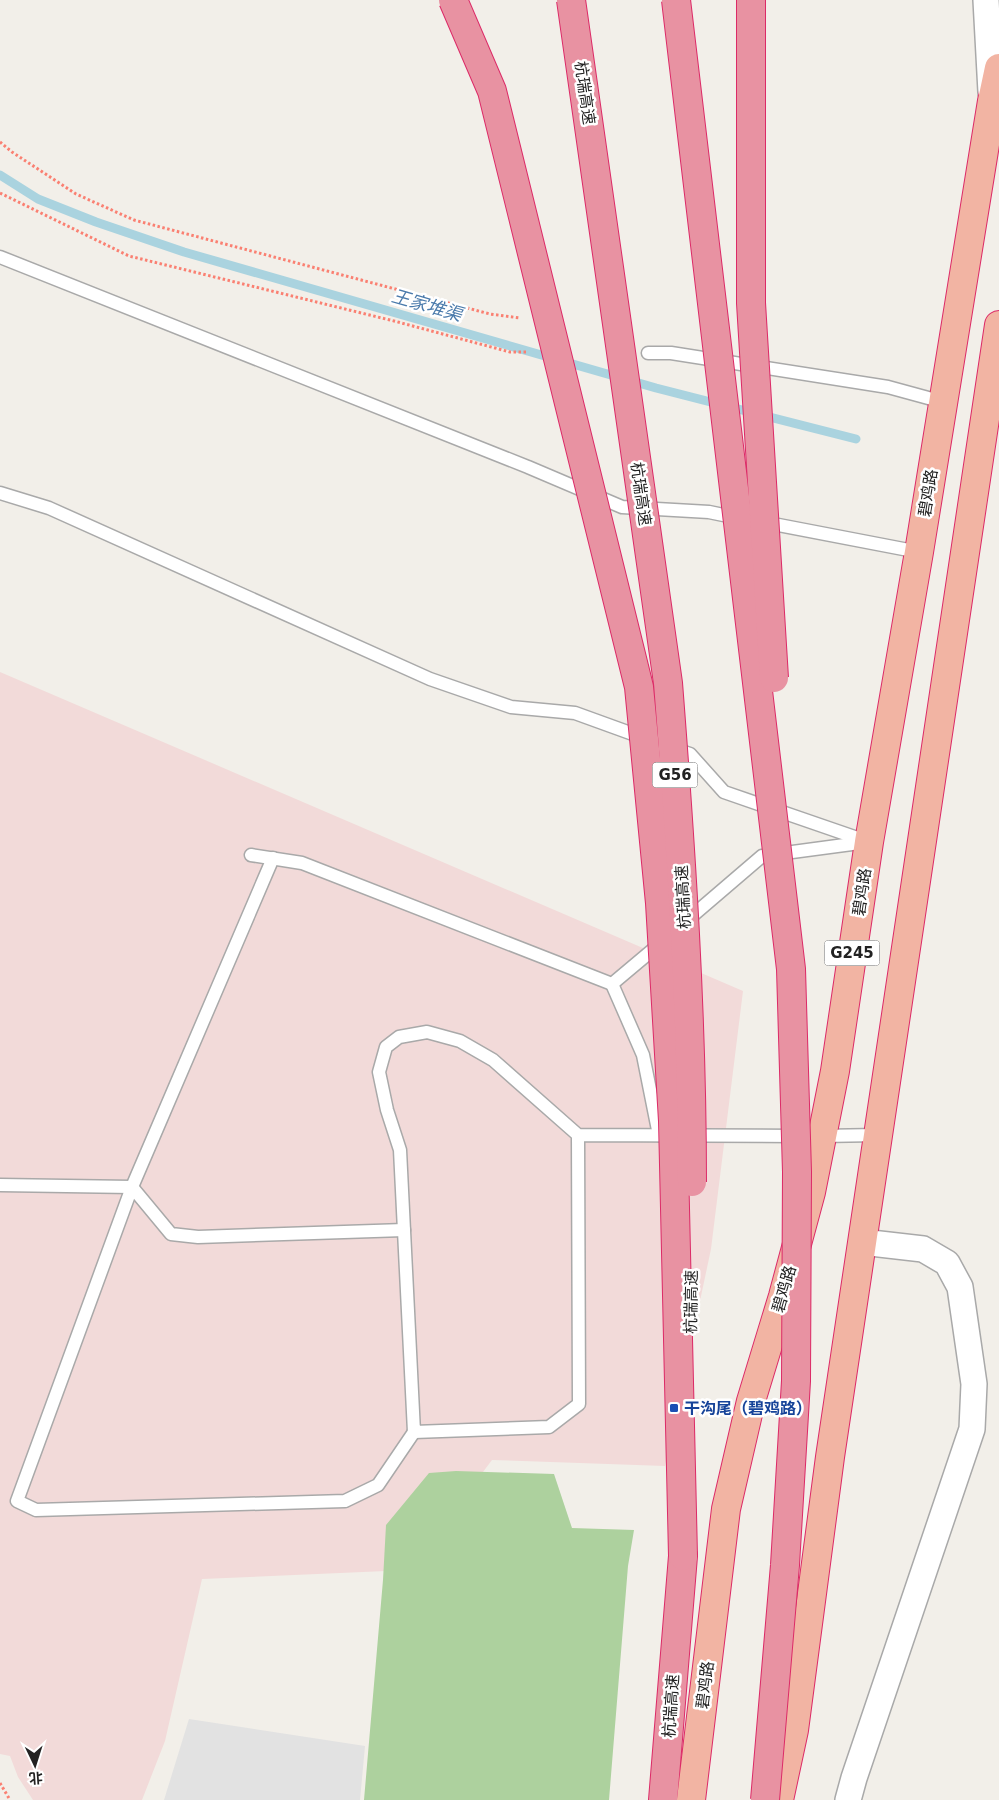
<svg xmlns="http://www.w3.org/2000/svg" width="999" height="1800" viewBox="0 0 999 1800" font-family="'DejaVu Sans','Noto Sans SC',sans-serif">
  <style>
    .commercial { fill: #f2dad9 }
    .forest { fill: #add19e }
    .parking { fill: #e2e2e2 }
    .lines { fill: none; stroke-linecap: round; stroke-linejoin: round }
    .stream { stroke: #aad3df; stroke-width: 9 }
    .service-casing { stroke: #a9a9a9; stroke-width: 15 }
    .minor-casing { stroke: #a9a9a9; stroke-width: 28 }
    .trunk-casing { stroke: #dc2a67; stroke-width: 30 }
    .motorway-casing { stroke: #dc2a67; stroke-width: 30 }
    .path { stroke: #fa8072; stroke-width: 3; stroke-dasharray: 2.5 2.5; stroke-linecap: butt }
    .service { stroke: #fff; stroke-width: 12 }
    .minor { stroke: #fff; stroke-width: 25 }
    .trunk { stroke: #f2b4a3; stroke-width: 28 }
    .motorway { stroke: #e892a2; stroke-width: 28 }
    .motorway-bridge-casing { stroke: #dc2a67; stroke-width: 30; stroke-linecap: butt }
    .motorway-bridge { stroke: #e892a2; stroke-width: 28 }
    .transit-dot { fill: #1a4fb4; stroke: #fff; stroke-width: 2 }
    .labels { text-anchor: middle; dominant-baseline: central; stroke-width: 5; stroke-linejoin: round; paint-order: stroke }
    .shield { fill: #fff; stroke: #646464; stroke-width: 1 }
    .shield-label { font-size: 15px; font-weight: bold; fill: #222 }
    .street-label { font-size: 16px; fill: #222; stroke: #fff }
    .transit-label { font-size: 16px; font-weight: bold; fill: #164399; stroke: #fff; text-anchor: start }
    .water-label { font-size: 18px; font-style: italic; fill: #4a7aab; stroke: #fff }
  </style>
  <rect width="100%" height="100%" fill="#f2efe9"/>
  <!-- commercial -->
  <polygon class="commercial" points="0,672 743,991 711,1249 665,1466 492,1460 409,1570 202,1579 165,1741 142,1800 33,1800 18,1777 10,1756 0,1754"/>
  <!-- forest -->
  <polygon class="forest" points="456,1471 554,1474 572,1528 634,1530 628,1566 609,1800 364,1800 383,1580 386,1525 429,1473"/>
  <!-- parking -->
  <polygon class="parking" points="189,1719 365,1746 360,1800 164,1800"/>
  <g class="lines">
    <!-- stream -->
    <polyline class="stream" points="0,175 38,199 96,222 184,252 656,388 856,439"/>
    <defs>
      <g id="service">
        <polyline points="0,257 528,467 622,507 709,512 738,518"/>
        <polyline points="648,353 671,353 888,387 943,402"/>
        <polyline points="0,493 49,508 430,679 511,707 575,713 644,738"/>
        <polyline points="763,522 919,552"/>
        <polyline points="672,748 690,754 724,792 869,842"/>
        <polyline points="251,855 302,863 612,984 662,942"/>
        <polyline points="273,858 132,1187 17,1501 36,1510 345,1501 378,1485 414,1432"/>
        <polyline points="685,922 762,856 867,842"/>
        <polyline points="612,984 643,1055 659,1135"/>
        <polyline points="578,1135 493,1060 460,1041 427,1032 399,1037 386,1047 379,1072 387,1110 400,1150 414,1432 549,1427 579,1404 578,1135 798,1136"/>
        <polyline points="821,1136 878,1135"/>
        <polyline points="0,1185 132,1187 171,1234 198,1237 404,1230"/>
      </g>
      <g id="minor">
        <polyline points="986,0 991,92"/>
        <polyline points="848,1800 854,1778 972,1429 974,1384 960,1287 947,1263 923,1249 862,1242"/>
      </g>
      <g id="trunk">
        <polyline points="691,1800 726,1509 751,1401 783,1296 811,1192 835,1071 869,842 919,552 992,101 999,68"/>
        <polyline points="779,1800 794,1730 830,1457 999,325"/>
      </g>
      <polyline id="motorway" points="663,1800 683,1556"/>
    </defs>
    <!-- service casing -->
    <use href="#service" class="service-casing"/>
    <!-- minor casing -->
    <use href="#minor" class="minor-casing"/>
    <!-- trunk casing -->
    <use href="#trunk" class="trunk-casing"/>
    <!-- motorway casing -->
    <use href="#motorway" class="motorway-casing"/>
    <!-- path -->
    <g class="path">
      <polyline points="0,142 12,152 76,194 134,220 490,314 520,318"/>
      <polyline points="0,193 129,256 394,321 510,352 528,352"/>
      <polyline points="0,1783 10,1800"/>
    </g>
    <!-- service -->
    <use href="#service" class="service"/>
    <!-- minor -->
    <use href="#minor" class="minor"/>
    <!-- trunk -->
    <use href="#trunk" class="trunk"/>
    <!-- motorway -->
    <use href="#motorway" class="motorway"/>
    <defs>
      <g id="motorway-bridge">
        <polyline points="453,0 492,91 639,687 660,903 673,1121 683,1556"/>
        <path d="M571 0 668 683C681 849 692 1015 692 1182"/>
        <polyline points="676,0 791,969 797,1172 796,1381 785,1565 765,1800"/>
        <polyline points="751,0 751,303 774,678"/>
      </g>
    </defs>
    <!-- motorway-bridge casing -->
    <use href="#motorway-bridge" class="motorway-bridge-casing"/>
    <!-- motorway-bridge -->
    <use href="#motorway-bridge" class="motorway-bridge"/>
  </g>
  <!-- markers -->
  <rect class="transit-dot" x="669" y="1403" width="10" height="10" rx="2.5"/>
  <g class="labels">
    <!-- shield labels -->
    <g class="shield">
      <rect x="652.5" y="762.5" width="45" height="25" rx="4"/>
      <rect x="824.5" y="940.5" width="55" height="25" rx="4"/>
    </g>
    <g class="shield-label">
      <text x="675" y="775">G56</text>
      <text x="852" y="953">G245</text>
    </g>
    <!-- street labels -->
    <g class="street-label">
      <text transform="translate(585 93) rotate(82)">杭瑞高速</text>
      <text transform="translate(928 493) rotate(-81)">碧鸡路</text>
      <text transform="translate(641 494) rotate(82)">杭瑞高速</text>
      <text transform="translate(862 892) rotate(-82)">碧鸡路</text>
      <text transform="translate(683 897) rotate(-93)">杭瑞高速</text>
      <text transform="translate(784 1289) rotate(-74)">碧鸡路</text>
      <text transform="translate(691 1302) rotate(-89)">杭瑞高速</text>
      <text transform="translate(705 1685) rotate(-83)">碧鸡路</text>
      <text transform="translate(671 1706) rotate(-86)">杭瑞高速</text>
    </g>
    <!-- transit labels -->
    <g class="transit-label">
      <text x="684" y="1408">干沟尾（碧鸡路）</text>
    </g>
    <!-- water labels -->
    <g class="water-label">
      <text transform="translate(427 305) rotate(16)">王家堆渠</text>
    </g>
  </g>
  <!-- north arrow -->
  <g transform="translate(35 1765) rotate(176)" stroke="#ffffff" stroke-width="4" paint-order="stroke">
  <path d="M0-4L9 19L0 12L-9 19Z" fill="#222222"/>
  <text y="-8" font-size="14" font-weight="bold" text-anchor="middle" fill="#222222">北</text>
  </g>
</svg>
